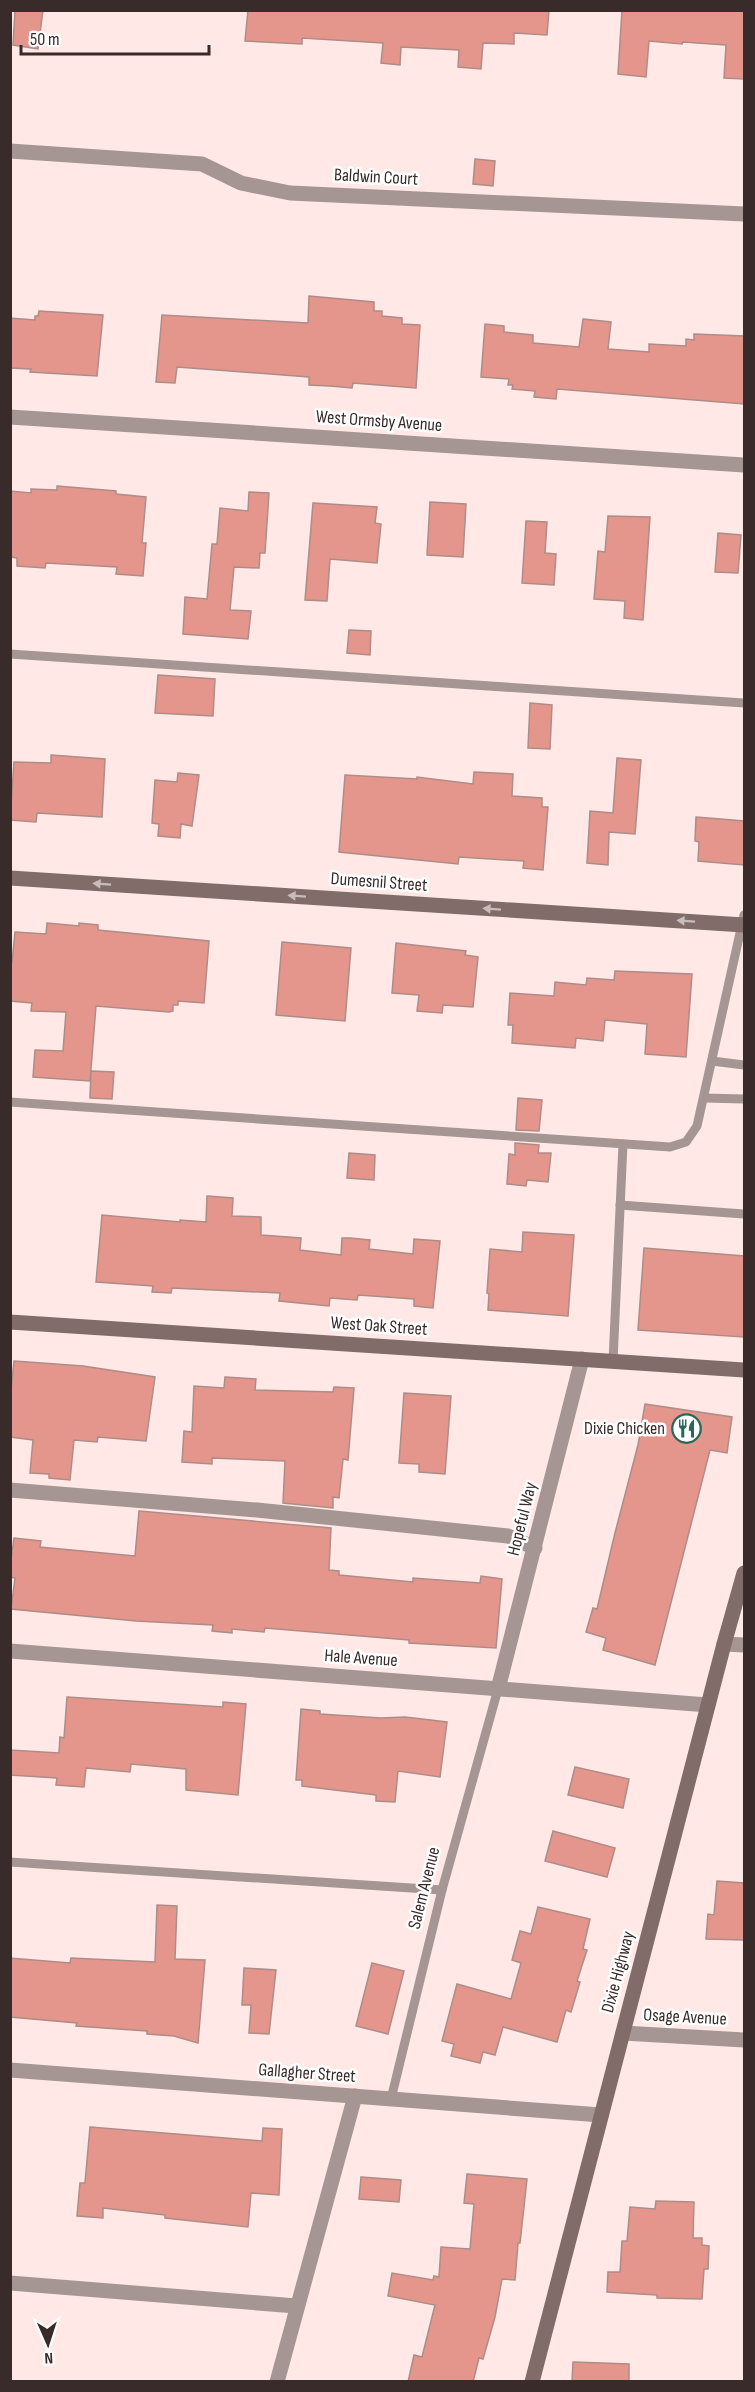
<svg xmlns="http://www.w3.org/2000/svg" width="755" height="2392" viewBox="0 0 755 2392" font-family="'Sofia Sans Condensed',sans-serif">
  <style>
    .building { fill: #e4968c; stroke: #ae8c88; stroke-width: 1.5 }
    .lines { fill: none; stroke-linecap: round; stroke-linejoin: round }
    .lane { stroke: #a59694; stroke-width: 9 }
    .street { stroke: #a59694; stroke-width: 15 }
    .secondary { stroke: #826c69; stroke-width: 15 }
    .oneway { fill: #c7bdbc }
    .labels { text-anchor: middle; dominant-baseline: central; stroke-width: 5; stroke-linejoin: round; paint-order: stroke }
    .street-label { font-size: 18px; fill: #382b29; stroke: #fff }
    .poi-label { font-size: 18px; fill: #382b29; stroke: #fff; text-anchor: end }
  </style>
  <rect width="100%" height="100%" fill="#ffe8e5"/>
  <!-- building -->
  <g class="building">
    <polygon points="15,10 43,10 38,49 13,45"/>
    <polygon points="248,10 549,10 547,35 514,33 514,44 483,43 481,69 458,67 459,50 401,47 400,65 381,63 383,43 302,38 302,44 245,41"/>
    <polygon points="622,10 744,10 744,79 724,78 726,45 683,42 682,44 649,41 646,77 618,74"/>
    <polygon points="475,159 495,161 493,186 473,184"/>
    <polygon points="309,296 374,302 374,311 382,311 382,316 402,318 402,324 420,325 416,388 353,383 352,388 330,386 309,385 309,377 177,367 175,383 156,382 162,315 308,323"/>
    <polygon points="39,311 103,315 97,376 30,372 31,369 10,368 10,318 35,320 35,316 38,316"/>
    <polygon points="583,319 611,322 608,349 649,352 649,344 686,346 686,339 694,340 694,334 744,336 744,404 557,389 556,399 534,397 535,391 512,389 513,385 508,385 509,379 481,377 485,324 504,326 504,332 533,335 533,343 579,347"/>
    <polygon points="57,486 116,491 116,494 146,497 142,543 146,543 143,576 116,574 117,567 46,563 45,568 17,566 17,558 10,557 10,491 31,493 31,489 57,490"/>
    <polygon points="249,492 269,493 265,553 260,553 259,568 234,567 230,610 251,611 248,639 183,634 185,597 207,599 212,544 217,544 220,508 248,511"/>
    <polygon points="430,502 466,504 463,557 427,555"/>
    <polygon points="313,503 377,507 375,523 381,524 377,563 330,559 327,601 305,600"/>
    <polygon points="608,516 650,517 643,620 624,618 625,601 594,599 598,551 605,552"/>
    <polygon points="526,521 547,522 545,553 556,554 554,585 522,583"/>
    <polygon points="718,533 741,535 738,573 715,572"/>
    <polygon points="349,630 371,631 370,655 347,653"/>
    <polygon points="158,675 215,679 213,716 155,713"/>
    <polygon points="530,703 552,705 550,749 528,748"/>
    <polygon points="51,755 105,759 102,817 37,813 36,822 10,820 14,762 51,763"/>
    <polygon points="617,758 641,760 635,834 609,832 608,865 587,863 590,811 613,813"/>
    <polygon points="474,772 513,774 512,796 542,798 542,807 548,807 543,870 523,868 524,861 459,857 458,864 339,852 345,775 417,779 417,777 473,784"/>
    <polygon points="178,773 199,775 192,826 181,824 180,838 158,836 159,824 152,823 155,780 177,782"/>
    <polygon points="696,817 744,821 744,865 698,861 699,842 695,841"/>
    <polygon points="47,923 79,926 79,923 98,925 98,930 209,941 204,1003 178,1001 178,1005 173,1005 173,1011 169,1012 96,1006 90,1081 33,1077 35,1050 63,1051 66,1012 31,1011 32,1003 10,1001 10,962 12,962 15,932 46,934"/>
    <polygon points="282,942 351,948 345,1021 276,1015"/>
    <polygon points="396,943 466,951 465,955 478,957 473,1007 443,1005 442,1013 417,1011 419,995 392,993"/>
    <polygon points="615,971 692,974 686,1057 645,1054 647,1024 605,1020 603,1041 576,1038 575,1048 512,1043 513,1025 508,1025 510,993 554,996 555,982 586,985 587,978 614,980"/>
    <polygon points="91,1071 114,1072 112,1099 90,1098"/>
    <polygon points="518,1098 542,1100 539,1131 516,1130"/>
    <polygon points="515,1143 539,1145 538,1153 551,1153 548,1182 527,1180 526,1186 507,1184 509,1154 515,1155"/>
    <polygon points="349,1153 375,1155 374,1180 347,1178"/>
    <polygon points="207,1196 233,1198 232,1216 261,1217 261,1235 301,1238 300,1250 341,1255 342,1238 350,1238 370,1240 369,1249 413,1254 414,1239 440,1241 433,1308 414,1306 414,1299 358,1295 357,1300 330,1298 329,1306 279,1301 280,1293 172,1288 171,1293 152,1292 153,1286 96,1282 102,1215 180,1222 180,1220 206,1222"/>
    <polygon points="523,1232 574,1235 568,1316 488,1310 489,1294 487,1293 490,1249 522,1252"/>
    <polygon points="644,1248 744,1256 744,1337 638,1330"/>
    <polygon points="14,1361 83,1366 155,1377 146,1441 98,1437 97,1442 74,1440 70,1480 49,1478 49,1474 30,1473 33,1440 10,1437 10,1400"/>
    <polygon points="225,1377 256,1379 255,1390 333,1392 334,1387 354,1388 348,1460 343,1459 339,1498 333,1497 333,1508 283,1503 285,1461 212,1458 212,1464 182,1462 184,1431 192,1432 194,1386 224,1388"/>
    <polygon points="404,1393 451,1396 445,1474 419,1472 419,1464 399,1463"/>
    <polygon points="645,1404 732,1417 727,1453 710,1450 655,1665 603,1650 606,1638 586,1632 593,1608 597,1609 615,1533 638,1445"/>
    <polygon points="139,1511 331,1528 329,1570 339,1571 339,1575 413,1582 413,1578 480,1583 481,1576 502,1579 496,1648 409,1643 409,1640 265,1628 264,1632 232,1629 232,1633 212,1631 213,1625 136,1621 11,1609 15,1578 10,1577 10,1567 14,1538 41,1541 40,1547 135,1556"/>
    <polygon points="67,1697 223,1707 223,1702 246,1704 238,1795 186,1790 186,1769 131,1764 130,1772 86,1768 84,1787 56,1785 57,1778 10,1775 10,1750 59,1753 60,1737 64,1738"/>
    <polygon points="301,1709 320,1711 320,1714 381,1718 405,1717 447,1722 440,1777 398,1771 395,1802 376,1801 376,1795 302,1786 302,1780 296,1780"/>
    <polygon points="575,1767 629,1779 623,1808 568,1795"/>
    <polygon points="553,1831 615,1848 607,1877 545,1861"/>
    <polygon points="717,1881 744,1883 744,1940 706,1939 708,1914 714,1915"/>
    <polygon points="157,1905 177,1906 175,1959 205,1960 198,2043 174,2036 147,2034 147,2031 76,2026 77,2023 10,2017 10,1958 70,1963 71,1958 155,1962"/>
    <polygon points="538,1907 590,1919 583,1949 587,1950 577,1981 580,1982 571,2012 566,2010 557,2042 503,2027 495,2055 483,2052 480,2063 451,2056 454,2044 442,2041 457,1984 511,1999 521,1963 512,1960 520,1931 531,1934"/>
    <polygon points="372,1963 404,1971 388,2034 356,2026"/>
    <polygon points="244,1968 276,1970 269,2034 249,2033 251,2005 242,2005"/>
    <polygon points="90,2127 262,2141 263,2128 282,2129 279,2195 251,2193 248,2227 165,2218 165,2215 103,2208 103,2218 77,2216 80,2183 85,2183"/>
    <polygon points="467,2174 527,2179 520,2243 518,2243 515,2280 502,2279 495,2317 483,2359 479,2358 473,2382 408,2382 414,2355 422,2357 435,2305 388,2296 392,2273 433,2280 434,2276 439,2277 441,2247 470,2249 474,2204 464,2203"/>
    <polygon points="361,2177 401,2180 399,2202 359,2199"/>
    <polygon points="656,2201 694,2202 693,2238 702,2238 702,2245 709,2246 708,2269 704,2269 702,2299 657,2298 657,2295 607,2292 608,2272 620,2272 622,2241 627,2241 630,2207 655,2209"/>
    <polygon points="573,2362 629,2364 629,2382 572,2382"/>
  </g>
  <g class="lines">
    <!-- lane -->
    <g class="lane">
      <polyline points="10,654 744,703"/>
      <polyline points="712,1061 744,1065"/>
      <polyline points="704,1098 744,1099"/>
      <polyline points="10,1102 670,1147 686,1142 697,1126 744,915"/>
      <polyline points="620,1205 744,1214"/>
      <polyline points="613,1361 623,1144"/>
      <polyline points="10,1862 442,1890"/>
      <polyline points="391,2099 442,1890 498,1689"/>
    </g>
    <!-- street -->
    <g class="street">
      <polyline points="10,151 202,164 241,183 290,193 744,214"/>
      <polyline points="10,417 744,465"/>
      <polyline points="10,1490 257,1510 508,1536 535,1548"/>
      <polyline points="724,1644 744,1645"/>
      <polyline points="10,1651 708,1705"/>
      <polyline points="498,1689 582,1359"/>
      <polyline points="623,2033 744,2040"/>
      <polyline points="10,2070 601,2115"/>
      <polyline points="10,2283 296,2306"/>
      <polyline points="277,2382 355,2096"/>
    </g>
    <!-- secondary -->
    <g class="secondary">
      <polyline points="10,878 744,925"/>
      <polyline points="10,1322 744,1370"/>
      <polyline points="532,2382 724,1644 744,1573"/>
    </g>
  </g>
  <!-- one-way arrows -->
  <defs><path id="oneway-solid" d="M-6-.8H1V-3.2L6.5 0L1 3.2V.8H-6Z" transform="scale(1.5)"/></defs>
  <g class="oneway">
    <use href="#oneway-solid" transform="translate(102 884) rotate(-176)"/>
    <use href="#oneway-solid" transform="translate(297 896) rotate(-176)"/>
    <use href="#oneway-solid" transform="translate(492 909) rotate(-176)"/>
    <use href="#oneway-solid" transform="translate(686 921) rotate(-176)"/>
  </g>
  <!-- icons -->
  <defs>
    <symbol id="restaurant-ring" viewBox="-11 -11 22 22"><circle r="9.5" fill="#fff" stroke="#276958" stroke-width="1.5"/><path d="M-5-6h1v4h1v-4h1v4h1v-4h1v5L-1.5 .5V6h-2V.5L-5-1ZM5-6V6H3V1.5H1.5Q1.5-4 5-6Z" fill="#276958"/></symbol>
  </defs>
  <g fill-rule="evenodd">
    <use href="#restaurant-ring" x="670" y="1412" width="33" height="33"/>
  </g>
  <g class="labels">
    <!-- street labels -->
    <g class="street-label">
      <text transform="translate(376 177) rotate(3)">Baldwin Court</text>
      <text transform="translate(379 421) rotate(4)">West Ormsby Avenue</text>
      <text transform="translate(379 882) rotate(4)">Dumesnil Street</text>
      <text transform="translate(379 1326) rotate(4)">West Oak Street</text>
      <text transform="translate(522 1519) rotate(-76)">Hopeful Way</text>
      <text transform="translate(361 1658) rotate(4)">Hale Avenue</text>
      <text transform="translate(424 1888) rotate(-76)">Salem Avenue</text>
      <text transform="translate(618 1972) rotate(-75)">Dixie Highway</text>
      <text transform="translate(685 2017) rotate(3)">Osage Avenue</text>
      <text transform="translate(307 2073) rotate(4)">Gallagher Street</text>
    </g>
    <!-- poi labels -->
    <g class="poi-label">
      <text x="665" y="1428">Dixie Chicken</text>
    </g>
  </g>
  <!-- border -->
  <rect width="755" height="2392" fill="none" stroke="#382b29" stroke-width="24"/>
  <!-- north arrow -->
  <g transform="translate(48 2344) rotate(177)" stroke="#ffffff" stroke-width="4.5" paint-order="stroke">
  <path d="M0-4.5L10 22L0 15L-10 22Z" fill="#382b29"/>
  <text y="-9" font-size="16" font-weight="bold" text-anchor="middle" fill="#382b29">N</text>
  </g>
  <!-- scale -->
  <path d="M21 45v9h188v-9" fill="none" stroke="#382b29" stroke-width="3"/>
  <text x="30" y="45" font-size="18" fill="#382b29" stroke="#ffffff" stroke-width="4.5" paint-order="stroke">50 m</text>
</svg>
